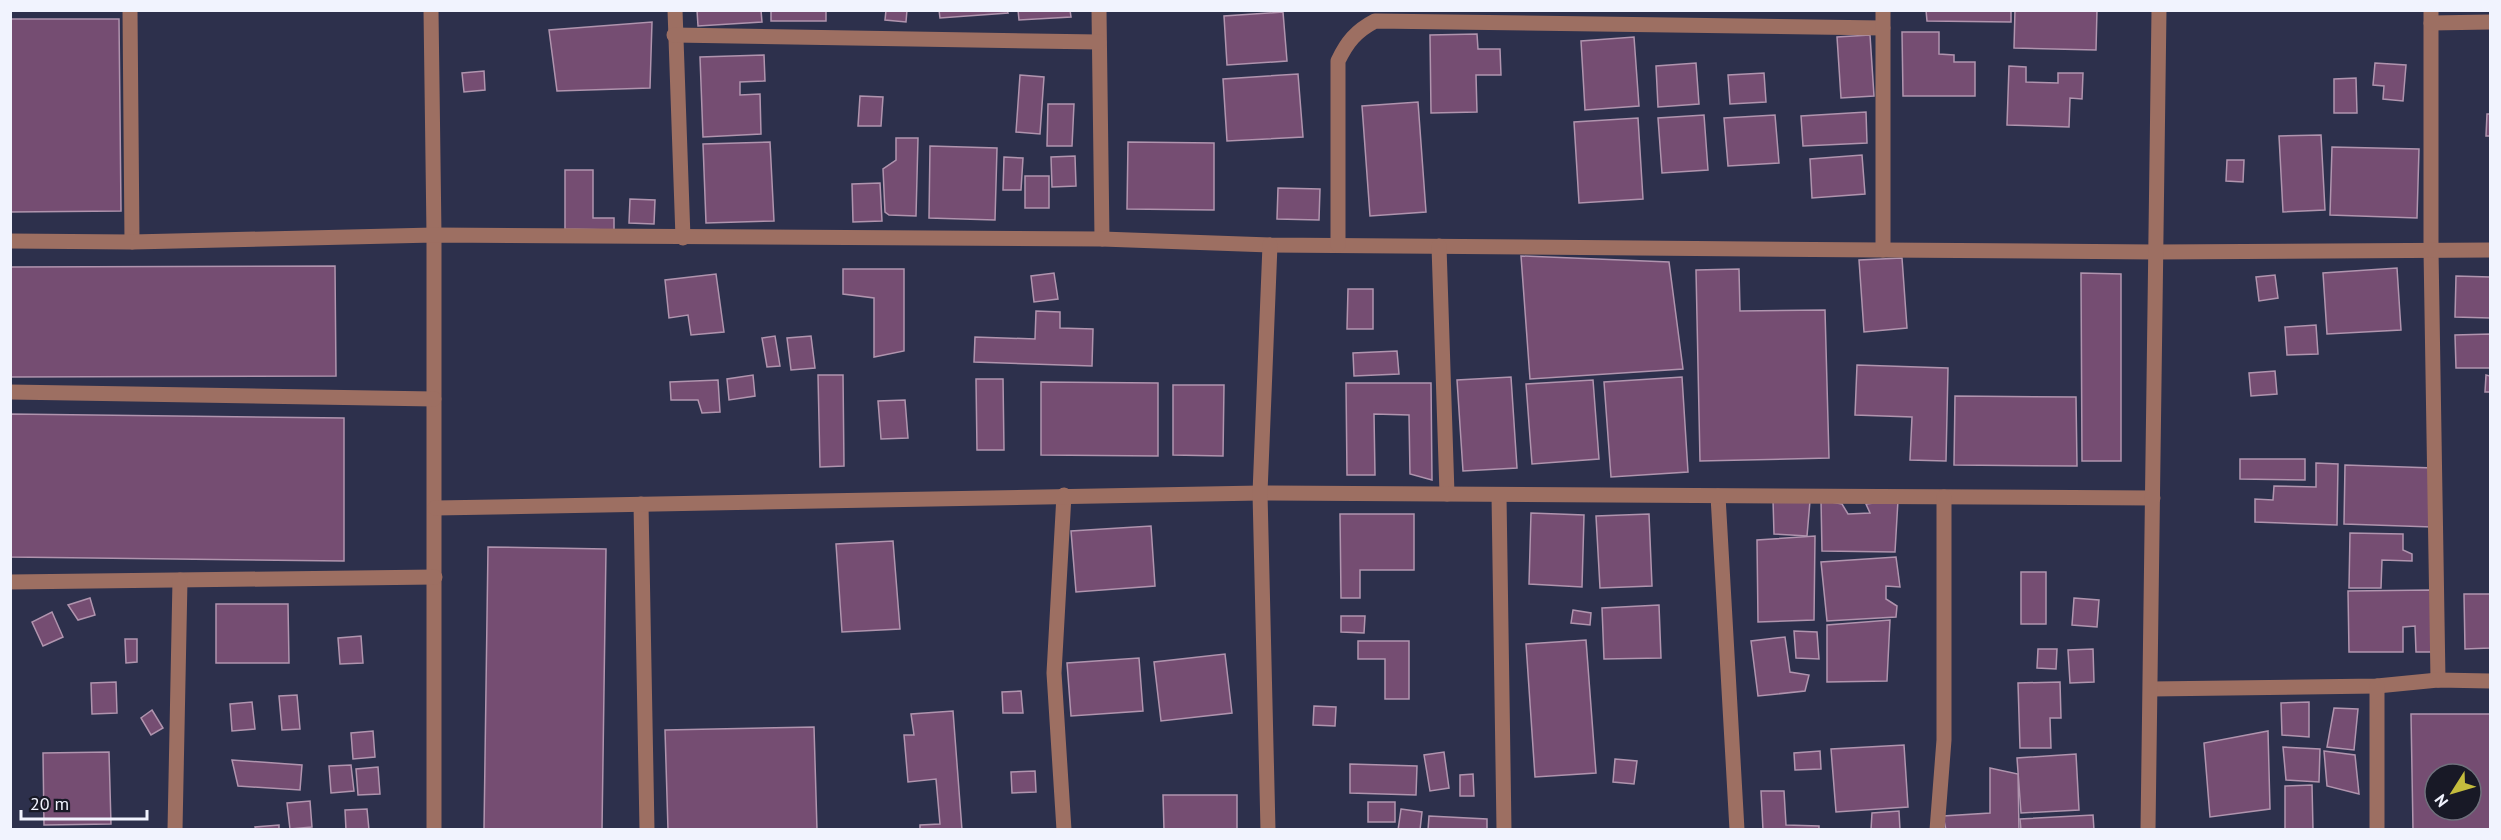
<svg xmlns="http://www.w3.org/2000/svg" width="2501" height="840" viewBox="0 0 2501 840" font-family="'PT Sans',sans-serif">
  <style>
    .building { fill: #754d72; stroke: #b094ae; stroke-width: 1.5; fill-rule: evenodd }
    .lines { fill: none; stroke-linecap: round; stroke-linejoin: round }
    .minor { stroke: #9d6f62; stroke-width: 15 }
  </style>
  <rect width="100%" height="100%" fill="#2d304c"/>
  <!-- building -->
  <g class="building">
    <polygon points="697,10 761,10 762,22 698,26"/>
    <rect x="771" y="10" width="55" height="11"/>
    <polygon points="886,10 907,10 906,22 885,20"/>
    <polygon points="939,10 1007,10 1008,13 940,18"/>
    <polygon points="1018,10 1070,10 1071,17 1019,20"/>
    <polygon points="1926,10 2011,10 2011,22 1927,21"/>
    <polygon points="2015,10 2097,10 2096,50 2014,48"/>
    <polygon points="1283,12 1287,61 1227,65 1224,16"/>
    <polygon points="10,19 119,19 121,211 10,212"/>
    <polygon points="652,22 650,88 557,91 549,30"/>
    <polygon points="1902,32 1939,32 1939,54 1954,55 1954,62 1975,62 1975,96 1903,96"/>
    <polygon points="1477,34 1478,49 1500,49 1501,75 1476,75 1477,112 1431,113 1430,35"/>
    <polygon points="1870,35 1874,96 1841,98 1837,37"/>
    <polygon points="1634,37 1639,106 1585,110 1581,41"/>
    <polygon points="764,55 765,81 740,82 740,95 760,94 761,134 703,137 700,57"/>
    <polygon points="1696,63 1699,104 1658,107 1656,66"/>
    <polygon points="2375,63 2406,65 2403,101 2383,99 2384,86 2373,85"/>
    <polygon points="2009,66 2026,67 2026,82 2058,83 2058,73 2083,73 2082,99 2070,98 2069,127 2007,125"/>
    <polygon points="484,71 485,90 464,92 462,73"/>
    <polygon points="1764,73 1766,102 1730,104 1728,75"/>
    <polygon points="1298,74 1303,137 1227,141 1223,79"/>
    <polygon points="1020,75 1044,77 1040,134 1016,132"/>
    <polygon points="2356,78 2357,113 2334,113 2334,79"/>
    <polygon points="860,96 883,97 881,126 858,126"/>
    <polygon points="1418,102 1426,212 1370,216 1362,106"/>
    <polygon points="1048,104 1074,104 1072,146 1047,146"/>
    <polygon points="1866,112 1867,143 1803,146 1801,116"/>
    <polygon points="2487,114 2490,114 2490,136 2486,136"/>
    <polygon points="1704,115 1708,170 1662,173 1658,118"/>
    <polygon points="1775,115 1779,163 1728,166 1724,118"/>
    <polygon points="1638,118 1643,199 1579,203 1574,122"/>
    <polygon points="2321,135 2325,210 2283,212 2279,136"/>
    <polygon points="896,138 918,138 916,216 889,215 885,212 883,169 896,160"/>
    <polygon points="770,142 774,221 706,223 703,144"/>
    <polygon points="1128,142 1214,143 1214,210 1127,209"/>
    <polygon points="930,146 997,148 995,220 929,218"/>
    <polygon points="2332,147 2419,149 2417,218 2330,215"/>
    <polygon points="1862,155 1865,194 1812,198 1810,159"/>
    <polygon points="1075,156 1076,186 1052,187 1051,157"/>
    <polygon points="1004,157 1023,158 1021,190 1003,190"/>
    <polygon points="2227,160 2244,160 2243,182 2226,181"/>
    <polygon points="565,170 593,170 593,218 614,218 614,230 565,229"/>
    <rect x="1025" y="176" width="24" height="32"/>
    <polygon points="880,183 882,221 853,222 852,184"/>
    <polygon points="1278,188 1320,189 1319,220 1277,219"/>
    <polygon points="630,199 655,200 654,224 629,223"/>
    <polygon points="1521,256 1669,262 1683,369 1530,379"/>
    <polygon points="1902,258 1907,328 1864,332 1859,260"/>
    <polygon points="335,266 336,376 10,377 10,267"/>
    <polygon points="2397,268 2401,330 2327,334 2323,273"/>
    <polygon points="843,269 904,269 904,351 874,357 874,298 843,294"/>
    <polygon points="1739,269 1740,311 1825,310 1829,458 1700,461 1696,270"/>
    <polygon points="1054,273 1058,299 1034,302 1031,276"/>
    <polygon points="2081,273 2121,274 2121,461 2082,461"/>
    <polygon points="716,274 724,332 691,335 688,315 669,318 665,280"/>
    <polygon points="2275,275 2278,298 2259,301 2256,277"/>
    <polygon points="2456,276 2490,277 2490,318 2455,317"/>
    <polygon points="1348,289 1373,289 1373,329 1347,329"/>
    <polygon points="1036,311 1060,312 1060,328 1093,329 1092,366 974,362 975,337 1035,339"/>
    <polygon points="2316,325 2318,354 2287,355 2285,327"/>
    <polygon points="2490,334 2490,368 2456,368 2455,335"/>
    <polygon points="775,336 780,366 767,367 762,338"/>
    <polygon points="811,336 815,368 791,370 787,338"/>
    <polygon points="1397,351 1399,374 1354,376 1353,353"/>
    <polygon points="1857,365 1948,368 1946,461 1910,460 1912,417 1855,415"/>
    <polygon points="2275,371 2277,394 2251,396 2249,373"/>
    <polygon points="753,375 755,396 729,400 727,379"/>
    <polygon points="818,375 843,375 844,466 820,467"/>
    <polygon points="2486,375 2490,376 2490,392 2485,392"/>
    <polygon points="1511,377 1517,468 1463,471 1457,380"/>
    <polygon points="1682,377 1688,472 1611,477 1604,382"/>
    <polygon points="976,379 1003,379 1004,450 977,450"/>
    <polygon points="718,380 720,412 702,413 698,400 671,400 670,382"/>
    <polygon points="1593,380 1599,459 1532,464 1526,384"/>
    <polygon points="1041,382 1158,383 1158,456 1041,455"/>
    <polygon points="1346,383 1431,383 1432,480 1410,474 1409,415 1374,414 1375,475 1347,475"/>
    <polygon points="1173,385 1224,385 1223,456 1173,455"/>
    <polygon points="1955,396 2076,397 2077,466 1954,465"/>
    <polygon points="905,400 908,438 881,439 878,401"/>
    <polygon points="10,414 344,418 344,561 10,557"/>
    <polygon points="2240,459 2305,459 2305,480 2240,479"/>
    <polygon points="2316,463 2338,464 2337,525 2255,522 2255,499 2273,500 2274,486 2316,487"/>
    <polygon points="2345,465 2434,468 2432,527 2344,524"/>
    <polygon points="1773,500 1810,501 1807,536 1774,534"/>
    <polygon points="1821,500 1842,504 1848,514 1870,513 1866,504 1898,500 1895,552 1822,551"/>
    <polygon points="1531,513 1584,515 1582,587 1529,584"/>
    <polygon points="1340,514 1414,514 1414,570 1360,570 1360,598 1341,598"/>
    <polygon points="1649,514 1652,586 1600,588 1596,516"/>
    <polygon points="1151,526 1155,586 1076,592 1071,531"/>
    <polygon points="2350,533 2403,534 2403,550 2412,554 2412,561 2382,560 2381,588 2349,588"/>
    <polygon points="1815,536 1814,620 1758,622 1757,540"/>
    <polygon points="893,541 900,629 842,632 836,544"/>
    <polygon points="488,547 606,549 602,830 484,830"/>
    <polygon points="1896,557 1900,587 1886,586 1886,599 1897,606 1896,617 1827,621 1821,562"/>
    <rect x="2021" y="572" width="25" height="52"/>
    <polygon points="2432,590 2432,652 2416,652 2415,626 2403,627 2403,652 2349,652 2348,591"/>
    <polygon points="2464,594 2490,594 2490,648 2465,649"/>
    <polygon points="90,598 95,615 78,620 68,605"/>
    <polygon points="2074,598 2099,600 2097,627 2072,625"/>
    <polygon points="216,604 288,604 289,663 216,663"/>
    <polygon points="1659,605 1661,658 1604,659 1602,608"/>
    <polygon points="1573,610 1591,613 1590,625 1571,623"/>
    <polygon points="52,612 63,637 43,646 32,622"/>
    <polygon points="1341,616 1365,616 1364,633 1341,632"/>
    <polygon points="1890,620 1887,681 1827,682 1827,625"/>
    <polygon points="1794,631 1817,632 1819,659 1796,658"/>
    <polygon points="361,636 363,663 340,664 338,638"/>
    <polygon points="1785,637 1790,672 1809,675 1805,691 1758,696 1751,641"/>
    <polygon points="125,639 137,639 137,662 126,663"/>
    <polygon points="1586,640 1596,773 1535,777 1526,644"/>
    <polygon points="1358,641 1409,641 1409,699 1385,699 1385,659 1358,659"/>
    <polygon points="2038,649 2057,649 2056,669 2037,668"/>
    <polygon points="2093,649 2094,682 2070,683 2068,650"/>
    <polygon points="1225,654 1232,713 1161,721 1154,662"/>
    <polygon points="1139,658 1143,711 1071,716 1067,663"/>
    <polygon points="116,682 117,713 92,714 91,683"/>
    <polygon points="2060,682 2061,718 2050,718 2051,748 2020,748 2018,683"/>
    <polygon points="1021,691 1023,713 1003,713 1002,692"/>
    <polygon points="297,695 300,729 282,730 279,696"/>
    <polygon points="252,702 255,729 232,731 230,704"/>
    <polygon points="2309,702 2309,737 2282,735 2281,703"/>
    <polygon points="1314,706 1336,707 1335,726 1313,725"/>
    <polygon points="2334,708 2358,709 2354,750 2327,747"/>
    <polygon points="152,710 163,728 151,735 141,718"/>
    <polygon points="953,711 962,830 920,830 920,825 940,824 936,779 908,782 904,735 914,735 911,714"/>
    <path d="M2411 714H2490V830H2413ZM2435 774H2471V810H2435Z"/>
    <polygon points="814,727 817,830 668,830 665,730"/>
    <polygon points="373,731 375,757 353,759 351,733"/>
    <polygon points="2268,731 2270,809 2210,817 2204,743"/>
    <polygon points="1904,745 1908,807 1836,812 1831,749"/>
    <polygon points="2283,747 2320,749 2319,782 2286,780"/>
    <polygon points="1820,751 1821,769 1795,770 1794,753"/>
    <polygon points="2324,751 2355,755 2359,794 2327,786"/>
    <polygon points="109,752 111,824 44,825 43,753"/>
    <polygon points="1444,752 1449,788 1430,791 1424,755"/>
    <polygon points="2076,754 2079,810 2021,813 2017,758"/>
    <polygon points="1615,759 1637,761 1634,784 1613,782"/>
    <polygon points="232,760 302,765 300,790 238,786"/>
    <polygon points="1350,764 1417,766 1416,795 1350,793"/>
    <polygon points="351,765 354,791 331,793 329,766"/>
    <polygon points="378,767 380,794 358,795 356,769"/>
    <polygon points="1990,768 2018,774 2019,830 1946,830 1943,816 1990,813"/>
    <polygon points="1035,771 1036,792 1012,793 1011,772"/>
    <polygon points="1473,774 1474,796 1460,796 1460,775"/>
    <polygon points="2312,785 2313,830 2285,830 2285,786"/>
    <polygon points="1761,791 1784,791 1786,825 1819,826 1819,830 1763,830"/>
    <polygon points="1163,795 1237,795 1237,830 1164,830"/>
    <polygon points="310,801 312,827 290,829 287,803"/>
    <rect x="1368" y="802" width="27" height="20"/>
    <polygon points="367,809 369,830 346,830 345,810"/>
    <polygon points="1401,809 1422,812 1420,830 1398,830"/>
    <polygon points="1899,811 1900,830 1871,830 1872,813"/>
    <polygon points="2093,815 2094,830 2021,830 2020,819"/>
    <polygon points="1429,816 1487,819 1487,830 1428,830"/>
    <polygon points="279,825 279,830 256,830 255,827"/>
  </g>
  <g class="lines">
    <!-- minor -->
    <g class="minor">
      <polyline points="130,10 132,242"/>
      <polyline points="431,10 434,235 434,830"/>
      <polyline points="675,10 683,238"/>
      <polyline points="1099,10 1102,239"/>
      <polyline points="2431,10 2431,250 2438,680"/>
      <polyline points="2431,23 2490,22"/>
      <polyline points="674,35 1099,42"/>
      <polyline points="10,241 132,242 434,235 1102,239 1270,245 1883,250 2156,252 2490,250"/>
      <path d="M1338 245V61C1347 42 1356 31 1375 21L1883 28"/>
      <polyline points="1439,246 1447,494"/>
      <polyline points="1883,250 1883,10"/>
      <polyline points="10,392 434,399"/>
      <polyline points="1064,495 1054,673 1064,830"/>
      <polyline points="1499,495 1504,830"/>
      <polyline points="1718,496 1737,830"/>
      <polyline points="641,504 647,830"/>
      <polyline points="435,508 1260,493 2153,498"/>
      <polyline points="10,582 435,577"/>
      <polyline points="2151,689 2377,686 2438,680 2490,681"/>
      <polyline points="175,830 180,580"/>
      <polyline points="1268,830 1260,493 1270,245"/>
      <polyline points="1937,830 1944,740 1944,497"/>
      <polyline points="2148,830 2159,10"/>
      <polyline points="2377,830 2377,686"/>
    </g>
  </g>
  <!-- border -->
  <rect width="2501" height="840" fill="none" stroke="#f1f3fe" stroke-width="24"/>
  <!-- north arrow -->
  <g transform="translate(2453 792) rotate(233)"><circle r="28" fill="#181926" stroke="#6f707c" stroke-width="1.5"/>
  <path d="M0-4.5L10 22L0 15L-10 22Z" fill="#c4bc3d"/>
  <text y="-9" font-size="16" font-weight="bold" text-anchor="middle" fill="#f1f3fe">N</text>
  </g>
  <!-- scale -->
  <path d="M21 810v9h126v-9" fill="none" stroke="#f1f3fe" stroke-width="3"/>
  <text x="30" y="810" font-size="18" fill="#f1f3fe" stroke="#181926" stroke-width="4.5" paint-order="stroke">20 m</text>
</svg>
